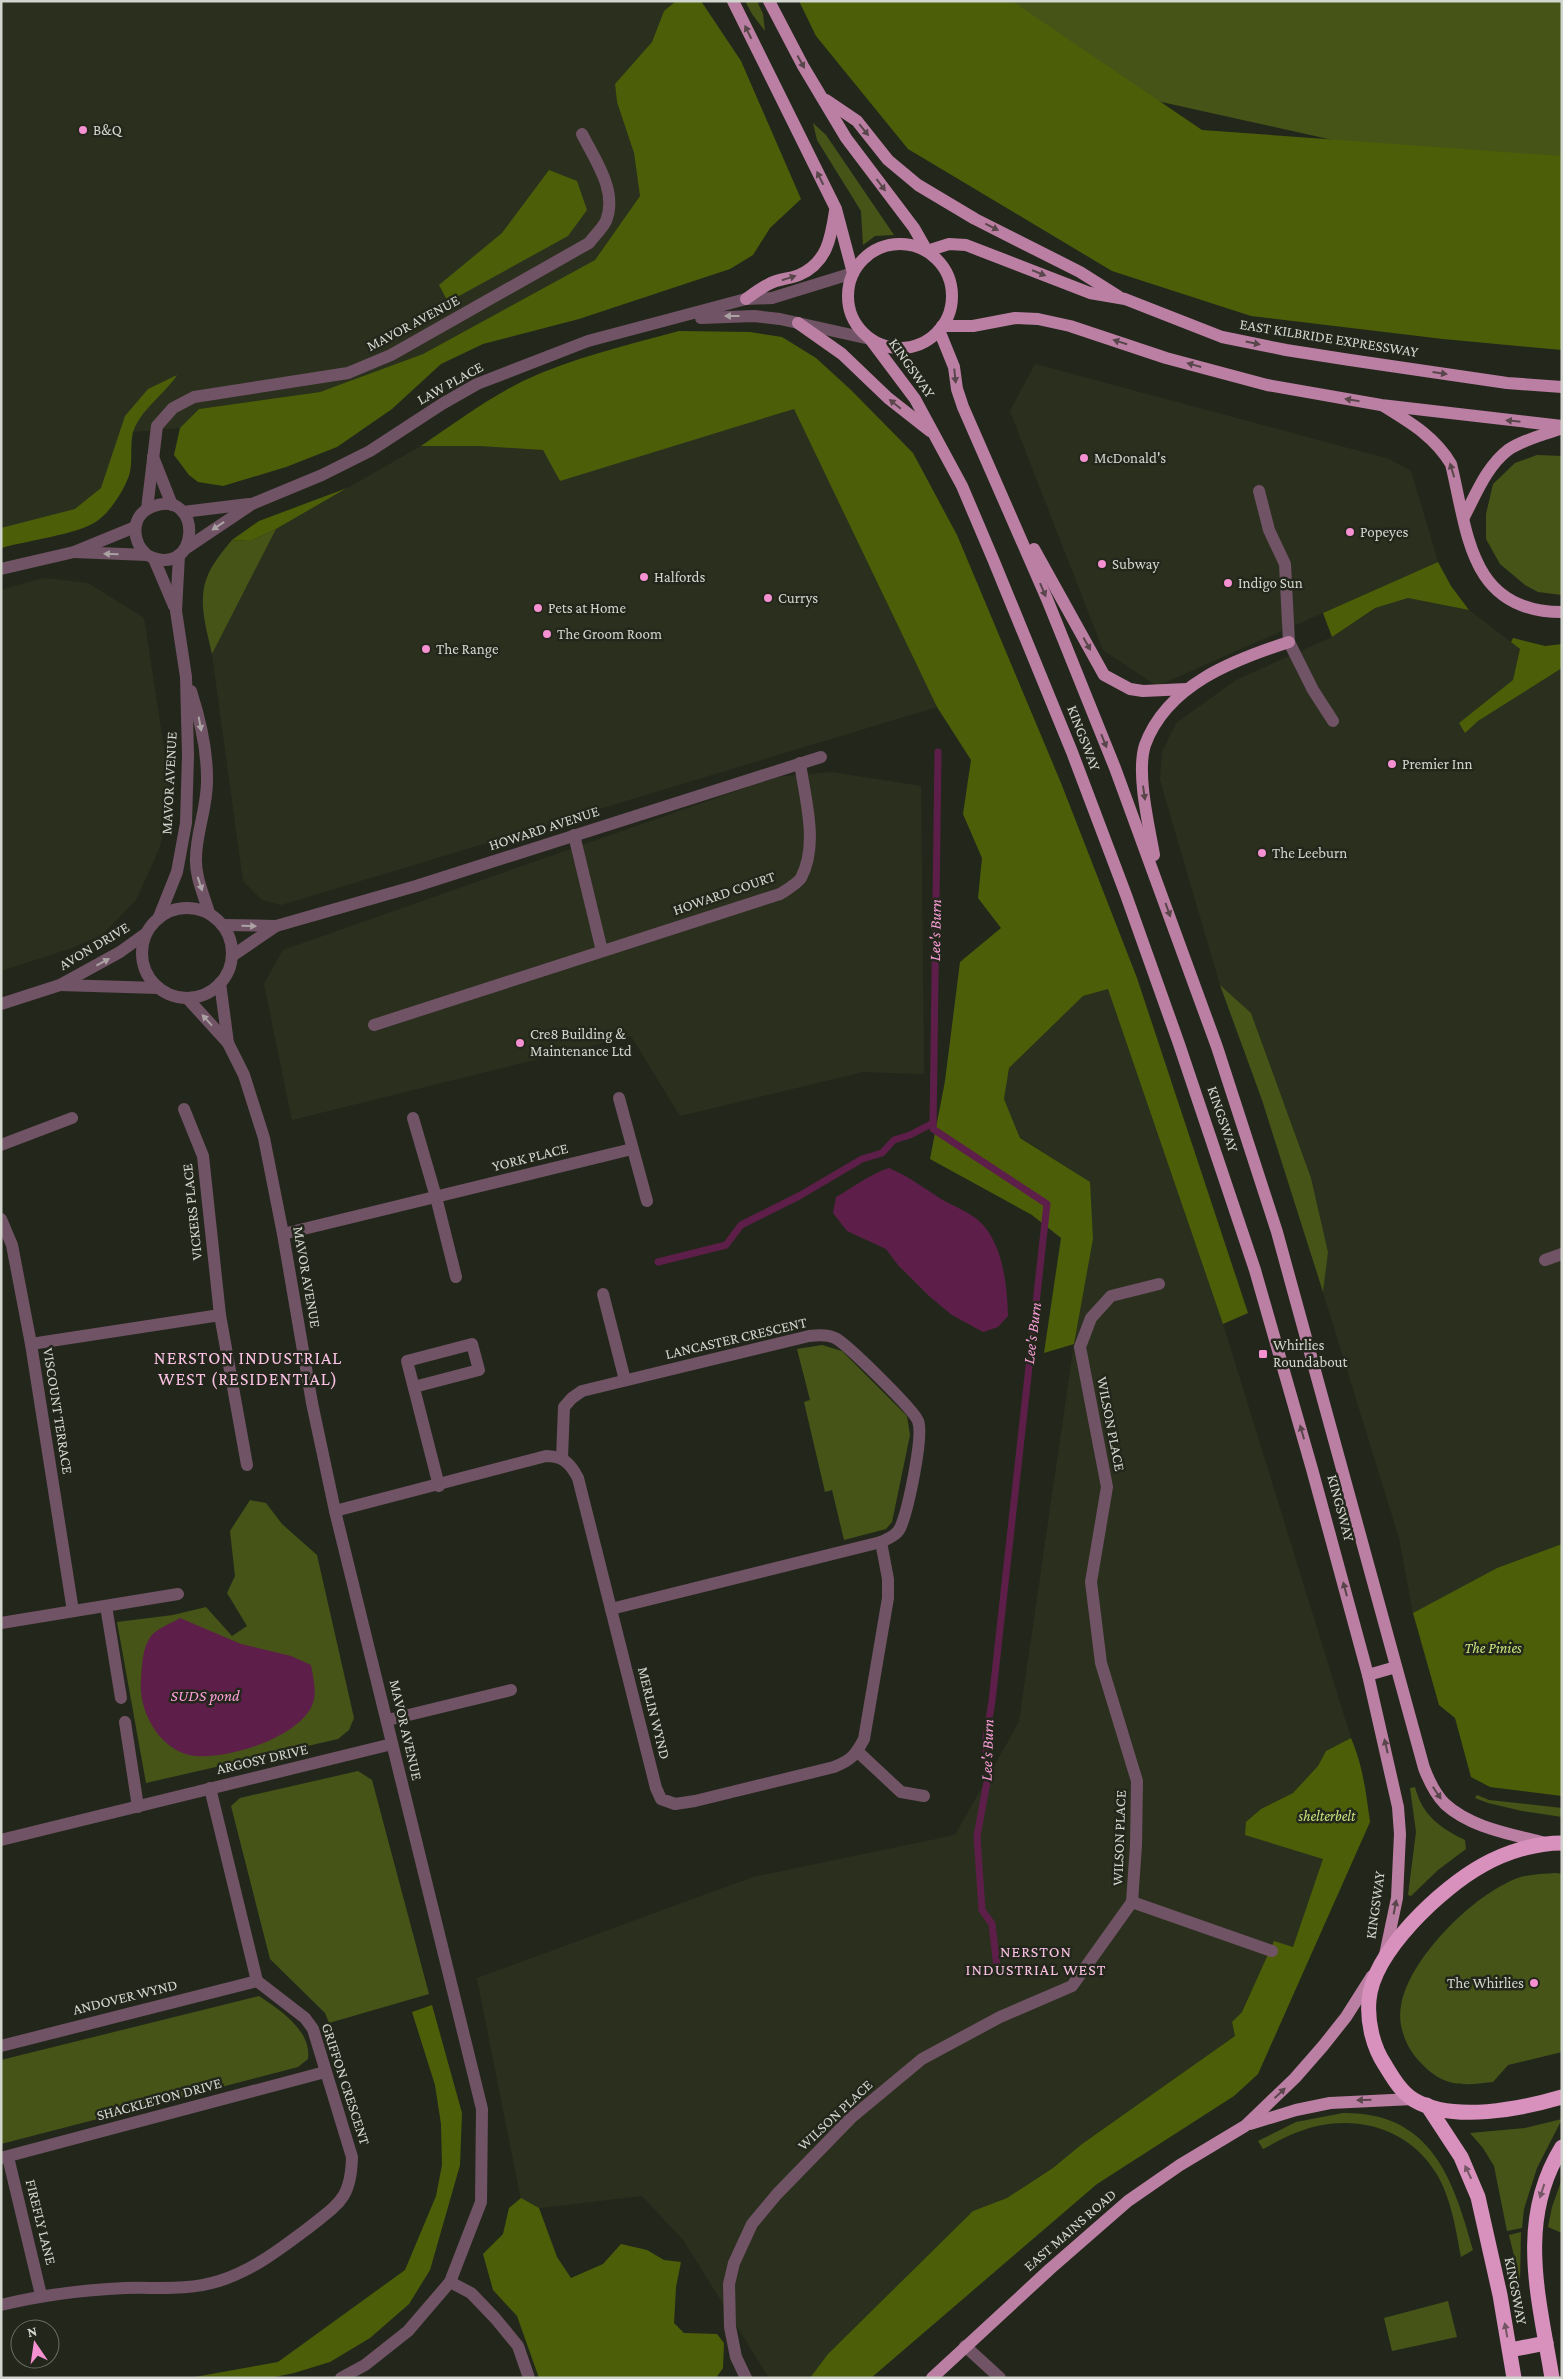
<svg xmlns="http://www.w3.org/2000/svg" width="1563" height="2379" viewBox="0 0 1563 2379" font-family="'Crimson Pro',serif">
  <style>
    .built { fill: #2b301e }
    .green { fill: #465418 }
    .forest { fill: #4d5e09 }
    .water { fill: #5d1f49 }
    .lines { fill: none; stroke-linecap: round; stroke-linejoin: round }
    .stream { stroke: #5d1f49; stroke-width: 7 }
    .minor { stroke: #705365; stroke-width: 12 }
    .major { stroke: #bb7fa4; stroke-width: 12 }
    .highway { stroke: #d890bd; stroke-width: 15 }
    .oneway { fill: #58464b }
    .oneway2 { fill: #aba2a4 }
    .oneway3 { fill: #745664 }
    .poi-dot { fill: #f590d1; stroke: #23271b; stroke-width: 2 }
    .labels { text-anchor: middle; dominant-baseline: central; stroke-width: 5; stroke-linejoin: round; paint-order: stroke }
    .poi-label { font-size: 15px; fill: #d3d6ce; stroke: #23271b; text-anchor: start }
    .street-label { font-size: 15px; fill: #d3d6ce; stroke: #23271b }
    .park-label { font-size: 15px; font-style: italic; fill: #cae67e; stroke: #23271b }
    .water-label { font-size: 16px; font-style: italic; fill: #fc9eda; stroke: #23271b }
    .neighbourhood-label { font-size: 16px; letter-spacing: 1px; fill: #fbc1e4; stroke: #23271b }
    .quarter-label { font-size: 18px; letter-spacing: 1px; fill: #fbc1e4; stroke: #23271b }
  </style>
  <rect width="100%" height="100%" fill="#23271b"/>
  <!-- built -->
  <g class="built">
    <polygon points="1,1 676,1 664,11 652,42 615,84 617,102 634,153 640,196 595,260 423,354 320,392 199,409 180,428 133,432 129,477 111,507 97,521 83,528 1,548"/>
    <polygon points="1035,364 1389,459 1411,471 1438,562 1157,686 1103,650 1010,411"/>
    <polygon points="794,409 937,707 281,905 262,900 243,881 212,654 276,529 421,446 480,446 544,450 560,480"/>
    <polygon points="44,578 88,583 144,618 172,800 159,849 136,900 103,934 72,948 1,971 1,590"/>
    <polygon points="1408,598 1469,610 1520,649 1513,680 1459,723 1465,732 1478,721 1562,668 1562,1544 1497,1568 1413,1613 1399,1538 1323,1292 1328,1252 1311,1178 1251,1013 1220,985 1160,780 1162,752 1176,723 1236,680 1332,637 1375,608"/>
    <polygon points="831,772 921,786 924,1074 863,1072 680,1116 631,1036 292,1120 264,984 283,950 776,777"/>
    <polygon points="1108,989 1223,1324 1351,1738 1326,1751 1318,1766 1293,1793 1261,1809 1324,1859 1293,1948 1274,1941 1242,2012 1232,2022 1235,2036 1082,2144 1053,2168 1007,2198 973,2211 828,2354 810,2378 769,2378 684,2241 642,2196 523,2210 477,1978 753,1877 955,1835 1019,1722 1074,1344 1093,1239 1089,1182 1020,1137 1004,1099 1009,1068 1083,996"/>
  </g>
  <!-- green -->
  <g class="green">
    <polygon points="745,1 757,1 763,14 765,31 752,14"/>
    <polygon points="1010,1 1562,1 1562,191 1112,91"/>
    <polygon points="813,123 826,135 894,235 875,236 863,245 861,211 817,140"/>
    <polygon points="1537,455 1562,456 1562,595 1538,592 1525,585 1500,564 1486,539 1486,514 1493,484 1515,463"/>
    <path d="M276 529 212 654C207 631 198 603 206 580 211 565 222 552 232 540L250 541Z"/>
    <polygon points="1220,985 1251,1013 1311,1178 1328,1252 1323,1292 1262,1100"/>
    <polygon points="822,1345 842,1351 907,1416 910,1435 892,1522 886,1529 844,1540 832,1490 825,1492 804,1402 810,1400 797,1349"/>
    <polygon points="250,1500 266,1503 282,1524 317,1555 354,1718 349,1730 338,1739 146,1783 117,1622 173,1615 206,1607 232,1636 247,1626 227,1593 235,1576 230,1531"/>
    <polygon points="358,1771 372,1780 429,1994 329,2023 325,2013 270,1959 231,1806 240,1798"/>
    <path d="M1415 1787C1422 1815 1440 1828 1465 1840L1466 1849 1438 1870 1411 1896 1408 1895 1416 1832 1410 1788Z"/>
    <polygon points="1477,1795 1489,1800 1562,1808 1562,1817 1522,1811 1488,1803 1475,1798"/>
    <path d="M1556 1873 1562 1874V2052L1508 2065 1493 2082C1461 2086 1443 2087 1420 2062 1407 2049 1397 2026 1401 2006 1409 1959 1471 1897 1515 1879 1528 1874 1542 1874 1556 1873Z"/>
    <path d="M259 1996C280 2010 312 2031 308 2059L298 2067 1 2144V2060Z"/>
    <path d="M1343 2113C1431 2112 1453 2178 1473 2250L1461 2257C1456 2230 1451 2197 1436 2173 1407 2125 1348 2112 1298 2132 1286 2136 1275 2143 1263 2149L1258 2141 1296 2122Z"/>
    <polygon points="1562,2119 1537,2168 1524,2209 1522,2228 1507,2231 1494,2166 1483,2148 1470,2133 1525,2128"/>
    <polygon points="1562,2179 1562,2233 1548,2227 1552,2207"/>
    <polygon points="1521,2232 1520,2281 1509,2235"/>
    <polygon points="1448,2301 1457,2337 1392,2351 1384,2318"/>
  </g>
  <!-- forest -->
  <g class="forest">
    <polygon points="676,1 701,1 741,61 801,199 770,228 753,255 730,269 579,319 483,344 441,364 392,409 337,447 286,467 223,486 198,482 189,475 174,455 180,428 199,409 320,392 423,354 595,260 640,196 634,153 617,102 615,84 652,42 664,11"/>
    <polygon points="799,1 1012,1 1202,130 1562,156 1562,350 1443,339 1251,316 1112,271 908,149 816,36"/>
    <polygon points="549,170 577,181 587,210 568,236 448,302 439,285 502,233"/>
    <path d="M679 331 750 332 782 337 816 358 851 390 913 453 957 535 1061 783 1137 978 1248 1313 1223 1324 1108 989 1083 996 1009 1068 1004 1099 1020 1138 1090 1182 1093 1239 1074 1344 1044 1353 1061 1238 1032 1215 930 1159 945 1081 960 962 1001 928 978 898 982 858 963 814 971 760 937 707 794 409 560 481 543 450 480 446H421C454 424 487 399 523 381 572 358 627 345 679 331Z"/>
    <path d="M177 375C164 395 141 409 133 432 129 447 134 464 128 478 123 492 109 513 97 521 80 534 25 541 1 548V528L75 509 101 488 125 416 148 389Z"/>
    <polygon points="347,488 276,529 250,541 232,540 259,521"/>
    <polygon points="1438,562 1451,586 1469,610 1408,598 1375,608 1332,637 1323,613"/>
    <polygon points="1513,638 1545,646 1562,644 1562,668 1478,721 1465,733 1459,723 1513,680 1520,649 1511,642"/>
    <polygon points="1562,1544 1562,1796 1490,1787 1471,1777 1455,1718 1439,1705 1413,1613 1497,1568"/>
    <path d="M1351 1738C1363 1766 1366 1793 1370 1822L1258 2074 1234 2096 1097 2184 871 2378H810L828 2354 973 2211 1007 2198 1053 2168 1082 2144 1235 2036 1232 2022 1242 2012 1274 1941 1293 1947 1323 1859 1245 1835 1246 1822 1261 1809 1293 1793 1318 1766 1326 1751Z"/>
    <polygon points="432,2005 462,2113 460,2165 430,2270 409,2304 370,2338 330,2362 294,2373 270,2378 189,2378 278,2362 405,2270 436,2196 442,2165 441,2124 435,2085 412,2012"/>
    <polygon points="521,2198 539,2208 557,2257 571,2278 603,2264 621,2244 647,2250 664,2260 681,2262 676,2287 674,2323 684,2333 717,2334 724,2343 723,2368 716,2378 539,2378 517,2316 493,2290 483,2254 503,2234 509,2208"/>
  </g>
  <!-- water -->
  <g class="water">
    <path d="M889 1168C910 1177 922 1187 941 1199 953 1206 967 1211 978 1220 1003 1242 1007 1284 1008 1316L998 1327 983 1332 952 1315 929 1296 898 1265 886 1249 847 1231 833 1213 836 1197C854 1187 870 1174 889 1168Z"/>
    <path d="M180 1618 241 1644 291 1656 311 1665C313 1677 317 1691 313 1703 301 1737 229 1759 196 1756 161 1753 138 1712 141 1680 142 1666 142 1648 151 1636 156 1629 172 1623 180 1618Z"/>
  </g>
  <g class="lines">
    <!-- stream -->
    <g class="stream">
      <polyline points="938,752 933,1129 1047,1204 992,1701 985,1744 989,1771 977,1836 982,1910 992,1924 997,1967"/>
      <polyline points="658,1262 726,1245 741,1225 799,1196 862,1159 882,1153 894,1140 910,1135 933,1123"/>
    </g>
    <!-- minor -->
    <g class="minor">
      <polyline points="701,318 754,316 780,319 870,339"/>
      <polyline points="153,457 172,505"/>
      <polyline points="1259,491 1269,530 1285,564 1289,642 1313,690 1333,721"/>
      <path d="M147 509 157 426 173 408 194 397 348 373 391 355 589 243C594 236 602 229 606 221 618 191 595 160 582 134"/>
      <polyline points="183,512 249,504"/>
      <polyline points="185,549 252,504 322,475 370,451 442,404 477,384 588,341 746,299 772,298 853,273"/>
      <path d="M74 552 147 555C200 582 204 489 154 506 130 514 131 541 147 555"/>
      <polyline points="154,559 174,606"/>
      <polyline points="1,569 74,552 135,527"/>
      <path d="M191 691C200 719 207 749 207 778 208 806 196 832 196 858 195 877 204 895 209 913"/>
      <polyline points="574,835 602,951"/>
      <circle cx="187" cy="953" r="45"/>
      <polyline points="159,917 177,872 186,823 188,755 186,677 176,611 179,555"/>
      <polyline points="223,925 276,926 416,886 821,757"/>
      <polyline points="232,956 276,926"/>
      <polyline points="220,983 228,1043"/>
      <polyline points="60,985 158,988"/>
      <polyline points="187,998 228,1043 244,1075 264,1138 283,1234 312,1403 335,1511 482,2109 481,2202 450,2282 408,2331 365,2365 341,2378"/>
      <polyline points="1,1004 60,985 120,952 145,934"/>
      <path d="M374 1025 780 894C786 890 797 884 801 878 819 844 805 799 800 763"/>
      <polyline points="619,1098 647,1201"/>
      <polyline points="184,1109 203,1156 220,1315 247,1465"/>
      <polyline points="413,1118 436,1197 456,1277"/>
      <polyline points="1,1145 72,1118"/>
      <polyline points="1,1219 12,1245 31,1344 73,1611"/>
      <polyline points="283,1234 632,1149"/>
      <polyline points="1545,1260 1562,1254"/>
      <polyline points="603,1294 625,1380"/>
      <polyline points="31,1344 220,1315"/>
      <polyline points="414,1387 479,1370 472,1344 407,1361 439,1486"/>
      <path d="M562 1458 564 1407 572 1398 582 1391 809 1336C817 1335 827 1334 835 1338 846 1343 914 1410 918 1421 924 1436 908 1509 901 1526 898 1535 889 1538 881 1542L611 1609"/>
      <path d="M335 1511 546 1456C563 1456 570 1463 578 1478L656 1788 661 1799 675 1804 695 1801 834 1767C851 1760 855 1756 864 1739L888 1598V1579L881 1542"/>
      <polyline points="106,1606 121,1698"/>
      <polyline points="1,1623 178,1594"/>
      <polyline points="388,1720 511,1690"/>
      <polyline points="125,1722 138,1807"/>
      <polyline points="857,1751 901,1792 924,1796"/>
      <polyline points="1,1840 392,1744"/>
      <polyline points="1132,1902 1272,1951"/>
      <polyline points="1,2046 257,1981"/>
      <polyline points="8,2157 41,2295"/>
      <polyline points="1,2158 325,2072"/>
      <polyline points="450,2282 471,2293 495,2318 518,2346 529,2378"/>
      <path d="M1 2305C42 2295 83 2290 125 2288 158 2287 186 2291 219 2281 253 2270 279 2250 307 2229 338 2204 351 2200 352 2157L313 2029 305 2018 257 1981 210 1788"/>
      <polyline points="965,2346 1000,2378"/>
      <polyline points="746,2378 736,2357 730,2327 729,2284 734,2263 752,2224 777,2194 851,2118 922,2059 1000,2017 1072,1986 1132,1902 1136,1845 1137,1781 1101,1663 1091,1582 1107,1487 1080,1347 1091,1318 1111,1296 1159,1284"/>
    </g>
    <!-- major -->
    <g class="major">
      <polyline points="733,1 836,209 853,273"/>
      <polyline points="769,1 803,66 846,138 914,228 927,251"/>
      <polyline points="826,100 857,121 888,160 918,185 975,219 1080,272 1118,296"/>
      <circle cx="900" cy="296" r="52"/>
      <polyline points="927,251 949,244 966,245 1090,293 1125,299 1222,337 1286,350 1350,360 1507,383 1562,387"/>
      <path d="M746 299C753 294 761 288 769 284 778 279 789 279 799 275 827 263 831 238 835 211"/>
      <polyline points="798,323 842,354 888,398 930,431"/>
      <polyline points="942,326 973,326 1015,318 1038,319 1070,326 1166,358 1267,385 1381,405 1562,426"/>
      <path d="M939 330 954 367 957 389 963 407 1047 599 1115 768 1217 1047 1277 1232 1424 1768C1429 1781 1435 1794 1445 1804 1471 1828 1512 1834 1545 1843"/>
      <polyline points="870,339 915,399 962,486 993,559 1072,752 1126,895 1179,1044 1255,1270 1312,1469 1368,1675 1398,1807 1400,1834 1397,1898 1385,1955"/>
      <path d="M1385 407C1411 423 1435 437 1451 464 1468 533 1469 612 1562 612"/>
      <path d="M1464 517C1476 494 1487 466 1508 450 1524 439 1544 435 1562 428"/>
      <polyline points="1034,549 1104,675 1130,689 1143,691 1187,689"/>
      <path d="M1154 855C1149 826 1136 773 1145 745 1167 685 1233 660 1289 642"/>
      <polyline points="1368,1675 1396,1667"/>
      <polyline points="1250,2124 1296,2110 1330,2103 1413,2099"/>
      <polyline points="932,2378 1050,2269 1128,2201 1180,2165 1245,2126 1295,2078 1323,2046 1346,2017 1372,1976"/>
    </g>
    <!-- highway -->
    <g class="highway">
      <path d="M1562 1843C1535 1843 1506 1852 1483 1865 1441 1888 1373 1952 1369 2000 1367 2022 1373 2047 1385 2065 1393 2078 1401 2092 1414 2100 1453 2123 1521 2109 1562 2097"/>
      <polyline points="1427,2105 1461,2157 1478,2197 1500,2295 1514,2378"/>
      <polyline points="1510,2350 1546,2343"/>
      <path d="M1552 2378C1539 2298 1516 2221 1562 2147"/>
    </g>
  </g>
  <!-- one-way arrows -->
  <defs><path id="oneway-solid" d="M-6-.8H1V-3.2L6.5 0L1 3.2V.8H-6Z" transform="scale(1.25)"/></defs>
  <g class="oneway">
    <use href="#oneway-solid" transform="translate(748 32) rotate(-116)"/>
    <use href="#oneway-solid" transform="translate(801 62) rotate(61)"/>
    <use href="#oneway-solid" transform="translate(864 130) rotate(51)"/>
    <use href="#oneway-solid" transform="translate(820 178) rotate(-116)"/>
    <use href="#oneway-solid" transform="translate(881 185) rotate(53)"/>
    <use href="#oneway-solid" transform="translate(992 227) rotate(27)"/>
    <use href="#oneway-solid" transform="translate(1039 273) rotate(22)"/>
    <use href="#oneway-solid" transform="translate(789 278) rotate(-17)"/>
    <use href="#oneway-solid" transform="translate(1120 342) rotate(-162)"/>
    <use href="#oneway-solid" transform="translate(1253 343) rotate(12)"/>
    <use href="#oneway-solid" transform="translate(1194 365) rotate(-164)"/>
    <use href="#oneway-solid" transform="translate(1440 373) rotate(8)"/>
    <use href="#oneway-solid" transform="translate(955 376) rotate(84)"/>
    <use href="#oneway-solid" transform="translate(1352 400) rotate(-171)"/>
    <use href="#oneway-solid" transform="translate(895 404) rotate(-141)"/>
    <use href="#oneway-solid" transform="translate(1513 421) rotate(-174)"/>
    <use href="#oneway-solid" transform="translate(1452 470) rotate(-107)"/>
    <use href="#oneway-solid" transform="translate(1043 590) rotate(67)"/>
    <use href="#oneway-solid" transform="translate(1087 644) rotate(61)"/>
    <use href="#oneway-solid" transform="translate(1104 741) rotate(68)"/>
    <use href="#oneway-solid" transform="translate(1144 793) rotate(82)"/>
    <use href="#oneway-solid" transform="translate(1168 910) rotate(70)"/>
    <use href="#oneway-solid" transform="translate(1302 1432) rotate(-106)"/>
    <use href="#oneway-solid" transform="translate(1345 1589) rotate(-105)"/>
    <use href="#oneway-solid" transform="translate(1386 1746) rotate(-103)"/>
    <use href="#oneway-solid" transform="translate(1437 1793) rotate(56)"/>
    <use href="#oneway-solid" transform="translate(1395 1907) rotate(-79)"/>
    <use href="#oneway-solid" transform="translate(1280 2093) rotate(-43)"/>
    <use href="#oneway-solid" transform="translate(1364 2100) rotate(179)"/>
  </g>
  <g class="oneway2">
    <use href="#oneway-solid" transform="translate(732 316) rotate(180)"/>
    <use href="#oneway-solid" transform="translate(218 526) rotate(146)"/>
    <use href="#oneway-solid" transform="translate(111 554) rotate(-178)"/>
    <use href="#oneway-solid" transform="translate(200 724) rotate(79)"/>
    <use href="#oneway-solid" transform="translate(200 884) rotate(72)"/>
    <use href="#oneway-solid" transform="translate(249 926) rotate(1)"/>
    <use href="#oneway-solid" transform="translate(103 962) rotate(-28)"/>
    <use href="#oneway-solid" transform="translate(207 1020) rotate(-132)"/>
  </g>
  <g class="oneway3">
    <use href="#oneway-solid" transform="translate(1468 2172) rotate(-115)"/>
    <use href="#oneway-solid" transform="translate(1542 2191) rotate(108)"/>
    <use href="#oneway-solid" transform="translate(1506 2330) rotate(-100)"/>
  </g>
  <!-- markers -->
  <g class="poi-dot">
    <circle cx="83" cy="130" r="5"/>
    <circle cx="1084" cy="458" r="5"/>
    <circle cx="1350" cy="532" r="5"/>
    <circle cx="1102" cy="564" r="5"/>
    <circle cx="644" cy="577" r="5"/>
    <circle cx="1228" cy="583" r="5"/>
    <circle cx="768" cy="598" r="5"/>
    <circle cx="538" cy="608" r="5"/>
    <circle cx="547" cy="634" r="5"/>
    <circle cx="426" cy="649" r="5"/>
    <circle cx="1392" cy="764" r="5"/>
    <circle cx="1262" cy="853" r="5"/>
    <circle cx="520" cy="1043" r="5"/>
    <rect x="1258" y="1349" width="10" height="10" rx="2.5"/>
    <circle cx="1534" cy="1983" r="5"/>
  </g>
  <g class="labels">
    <!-- poi labels -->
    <g class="poi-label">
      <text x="93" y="130">B&amp;Q</text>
      <text x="1094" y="458">McDonald's</text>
      <text x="1360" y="532">Popeyes</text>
      <text x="1112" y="564">Subway</text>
      <text x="654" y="577">Halfords</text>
      <text x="1238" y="583">Indigo Sun</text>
      <text x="778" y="598">Currys</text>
      <text x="548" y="608">Pets at Home</text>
      <text x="557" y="634">The Groom Room</text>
      <text x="436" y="649">The Range</text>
      <text x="1402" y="764">Premier Inn</text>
      <text x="1272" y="853">The Leeburn</text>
      <text x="530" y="1034">Cre8 Building &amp;<tspan x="530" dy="17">Maintenance Ltd</tspan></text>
      <text x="1273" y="1345">Whirlies<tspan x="1273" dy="17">Roundabout</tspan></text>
      <text x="1524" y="1983" text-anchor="end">The Whirlies</text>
    </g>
    <!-- street labels -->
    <g class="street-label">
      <text transform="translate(413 323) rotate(-28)">MAVOR AVENUE</text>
      <text transform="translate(1329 338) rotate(9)">EAST KILBRIDE EXPRESSWAY</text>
      <text transform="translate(912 368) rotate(55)">KINGSWAY</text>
      <text transform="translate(450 383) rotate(-29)">LAW PLACE</text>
      <text transform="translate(1084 738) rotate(69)">KINGSWAY</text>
      <text transform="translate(169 783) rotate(-87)">MAVOR AVENUE</text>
      <text transform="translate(544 828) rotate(-18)">HOWARD AVENUE</text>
      <text transform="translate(724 893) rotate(-19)">HOWARD COURT</text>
      <text transform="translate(94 946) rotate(-31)">AVON DRIVE</text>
      <text transform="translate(1223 1119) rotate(71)">KINGSWAY</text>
      <text transform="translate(530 1157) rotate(-14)">YORK PLACE</text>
      <text transform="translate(192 1212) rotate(-96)">VICKERS PLACE</text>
      <text transform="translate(307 1277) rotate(80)">MAVOR AVENUE</text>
      <text transform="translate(736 1338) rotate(-13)">LANCASTER CRESCENT</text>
      <text transform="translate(58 1411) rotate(81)">VISCOUNT TERRACE</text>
      <text transform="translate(1111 1424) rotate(79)">WILSON PLACE</text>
      <text transform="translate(1341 1508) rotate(75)">KINGSWAY</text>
      <text transform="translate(654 1713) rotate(76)">MERLIN WYND</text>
      <text transform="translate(406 1730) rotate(77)">MAVOR AVENUE</text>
      <text transform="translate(262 1759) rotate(-13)">ARGOSY DRIVE</text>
      <text transform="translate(1119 1838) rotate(-88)">WILSON PLACE</text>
      <text transform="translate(1375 1905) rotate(-82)">KINGSWAY</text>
      <text transform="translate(125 1997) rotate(-14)">ANDOVER WYND</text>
      <text transform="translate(346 2084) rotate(72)">GRIFFON CRESCENT</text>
      <text transform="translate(159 2099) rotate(-15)">SHACKLETON DRIVE</text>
      <text transform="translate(835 2115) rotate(-43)">WILSON PLACE</text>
      <text transform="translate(41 2222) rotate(76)">FIREFLY LANE</text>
      <text transform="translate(1070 2230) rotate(-41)">EAST MAINS ROAD</text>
      <text transform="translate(1516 2291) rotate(79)">KINGSWAY</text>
    </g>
    <!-- park labels -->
    <g class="park-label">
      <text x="1493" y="1648">The Pinies</text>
      <text x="1327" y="1816">shelterbelt</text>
    </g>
    <!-- water labels -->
    <g class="water-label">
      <text transform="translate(935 930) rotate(-89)">Lee's Burn</text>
      <text transform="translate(1032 1333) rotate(-83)">Lee's Burn</text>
      <text x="205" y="1695">SUDS pond</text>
      <text transform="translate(987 1750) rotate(-88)">Lee's Burn</text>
    </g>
    <!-- neighbourhood labels -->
    <g class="neighbourhood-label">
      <text x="1036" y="1951">NERSTON<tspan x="1036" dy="18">INDUSTRIAL WEST</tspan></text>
    </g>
    <!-- quarter labels -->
    <g class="quarter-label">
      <text x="248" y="1358">NERSTON INDUSTRIAL<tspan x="248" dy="21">WEST (RESIDENTIAL)</tspan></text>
    </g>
  </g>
  <!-- border -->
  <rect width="1563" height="2379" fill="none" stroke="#d3d6ce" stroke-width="5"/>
  <!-- north arrow -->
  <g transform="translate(35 2344) rotate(347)"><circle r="24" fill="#23271b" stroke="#696d63"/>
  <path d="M0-4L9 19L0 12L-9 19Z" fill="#f590d1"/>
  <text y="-8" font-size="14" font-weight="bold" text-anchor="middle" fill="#d3d6ce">N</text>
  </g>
</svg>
